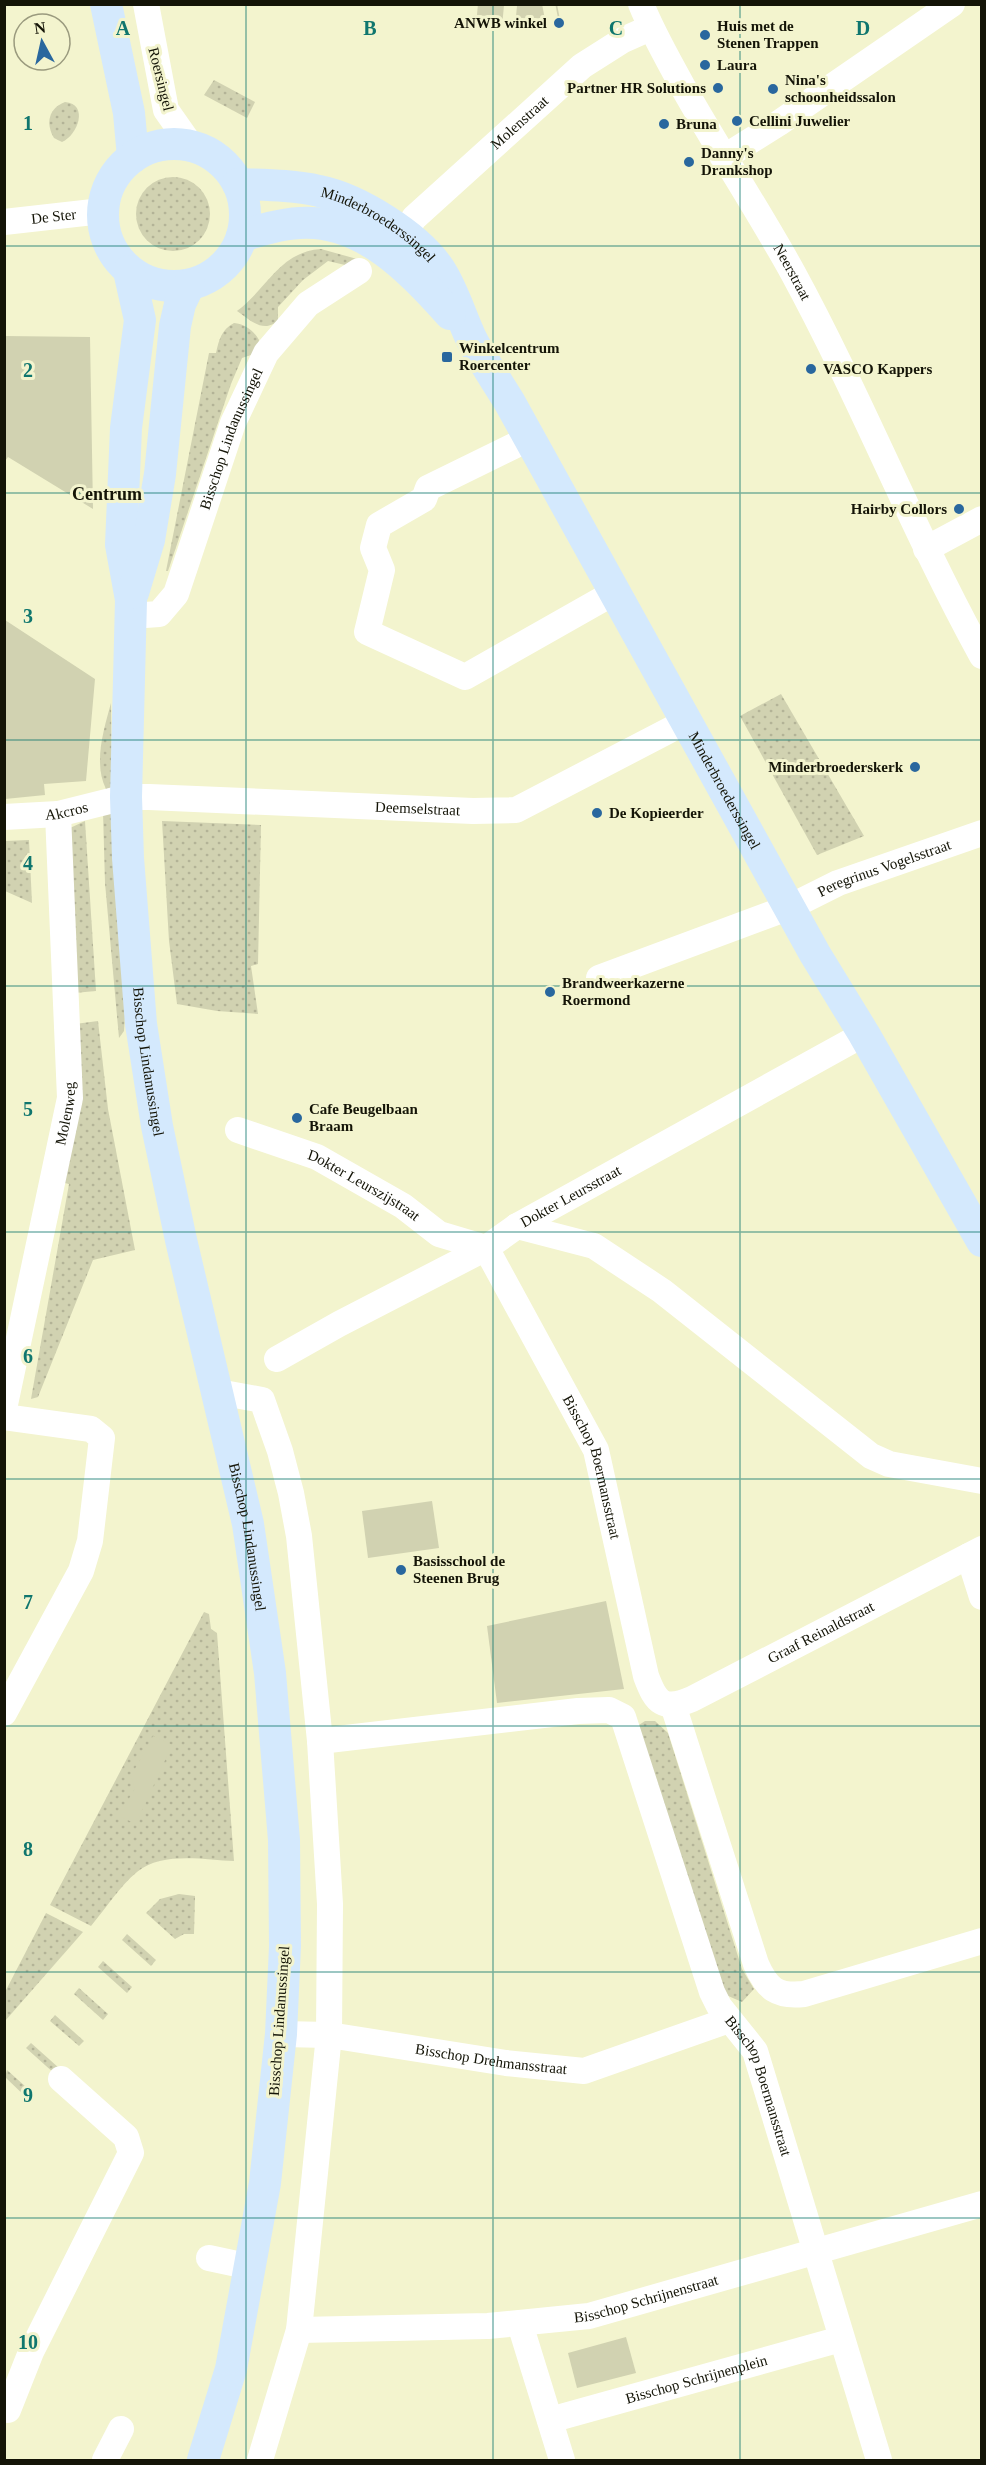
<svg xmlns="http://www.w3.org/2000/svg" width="986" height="2465" viewBox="0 0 986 2465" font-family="'Times New Roman',serif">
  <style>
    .grass { fill: url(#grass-dots) }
    .green { fill: #d1d2b1 }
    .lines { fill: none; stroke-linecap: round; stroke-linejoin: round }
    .minor-tunnel { stroke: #d2d2b0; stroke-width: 26; stroke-dasharray: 26 13; stroke-linecap: butt }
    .minor { stroke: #fff; stroke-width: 26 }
    .major { stroke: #d4e9fd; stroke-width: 32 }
    .grid { fill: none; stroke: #0f766e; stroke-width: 1.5; stroke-opacity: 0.55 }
    .poi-dot { fill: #29679e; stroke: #f3f4ce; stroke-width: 2 }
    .labels { text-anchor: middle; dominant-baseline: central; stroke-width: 6; stroke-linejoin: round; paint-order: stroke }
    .poi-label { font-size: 15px; font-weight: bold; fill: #141407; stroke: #f3f4ce; text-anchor: start }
    .street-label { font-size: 15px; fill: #141407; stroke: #f3f4ce }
    .quarter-label { font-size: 18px; font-weight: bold; fill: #141407; stroke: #f3f4ce }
    .grid-label { font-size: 20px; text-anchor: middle; font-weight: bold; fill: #0f766e; stroke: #f3f4ce; stroke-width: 6; stroke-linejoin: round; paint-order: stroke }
  </style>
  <defs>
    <pattern id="grass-dots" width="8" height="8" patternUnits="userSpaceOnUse" patternTransform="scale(1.5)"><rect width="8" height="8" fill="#d1d2b1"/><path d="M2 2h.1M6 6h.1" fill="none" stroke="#b3b397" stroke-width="1.8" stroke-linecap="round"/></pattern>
  </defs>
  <rect width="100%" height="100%" fill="#f3f4ce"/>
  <!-- grass -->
  <g class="grass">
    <polygon points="214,80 255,102 247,118 204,95"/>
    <path d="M65 102C89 104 78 135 62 142L54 138C45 123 49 108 65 102Z"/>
    <circle cx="173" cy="214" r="37"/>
    <path d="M321 249 357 259V263L345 265 328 261 303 280 278 307V321C263 333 251 321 237 311 268 288 279 252 321 249Z"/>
    <path d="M234 323C245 324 254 331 259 340L257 353 242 358 231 384 168 571H166L209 353H216C219 340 221 330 234 323Z"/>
    <polygon points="781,694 864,836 817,855 740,716"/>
    <path d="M111 703 112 789H106C93 763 104 729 111 703Z"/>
    <polygon points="103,812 113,812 125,1016 124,1031 119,1038 105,883"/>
    <polygon points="85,821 96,991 74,993 70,828"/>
    <polygon points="162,821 261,825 258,964 251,966 258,1014 217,1011 177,1004 169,941"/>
    <polygon points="29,840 32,903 5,891 5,841"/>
    <polygon points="98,1021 108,1109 135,1250 93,1260 38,1397 31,1399 69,1184 60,1182 75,1024"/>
    <path d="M204 1612 209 1614 211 1629 217 1633 234 1861C205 1860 162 1851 137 1872 120 1886 106 1908 91 1926L50 1905Z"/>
    <polygon points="645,1721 655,1721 668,1733 742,1969 754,1989 742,2002 726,1995 648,1757 639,1725"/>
    <polygon points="179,1894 195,1896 194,1934 184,1934 175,1939 146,1913 160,1899"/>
    <polygon points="46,1913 83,1932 5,2021 5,1992"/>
    <polygon points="127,1934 156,1960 151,1966 122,1940"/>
    <polygon points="103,1961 132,1987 127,1993 98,1967"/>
    <polygon points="79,1988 108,2014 103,2020 74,1994"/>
    <polygon points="55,2015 84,2041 79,2046 50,2021"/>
    <polygon points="31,2043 59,2068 55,2074 26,2048"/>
    <polygon points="7,2070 35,2095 30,2101 5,2077"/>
  </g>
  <!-- green -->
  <g class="green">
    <polygon points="5,336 90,337 93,509 8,457 5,461"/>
    <polygon points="5,620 95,679 86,781 44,784 45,795 5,799"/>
    <polygon points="432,1501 439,1548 368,1558 362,1511"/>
    <polygon points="606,1601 624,1689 497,1703 487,1626"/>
    <polygon points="153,1736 172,1745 136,1824 119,1816 135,1788 131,1776"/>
    <polygon points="626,2337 636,2373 577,2388 568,2353"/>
  </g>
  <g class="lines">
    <!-- minor-tunnel -->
    <polyline class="minor-tunnel" points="478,4 531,9 557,4"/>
    <!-- minor -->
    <g class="minor">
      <polyline points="146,4 166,110 192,147"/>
      <path id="s1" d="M641 4C653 34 669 61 684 89 719 151 759 211 793 273 861 398 913 531 982 656"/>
      <polyline points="723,158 779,123 952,4"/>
      <path id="s2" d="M4 222 102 211"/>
      <path id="s3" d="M404 235 414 218 582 66 623 40 650 28"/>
      <polyline points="530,438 428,488 424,499 379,525 373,548 382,570 367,632 465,677 615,592"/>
      <polyline points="926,549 982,519"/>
      <path id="s4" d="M131 616 159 614 176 594 233 423 266 353 308 304 359 271"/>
      <path id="s5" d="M4 817 58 814 126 797H149L473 811 516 810 687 721"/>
      <path id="s6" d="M599 978 790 907 838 883 982 833"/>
      <path id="s7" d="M238 1130 317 1157 403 1206 439 1234 486 1248 596 1450 646 1676C656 1703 663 1711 692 1699L982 1549"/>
      <polyline points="517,1226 594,1246 662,1291 871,1456 889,1464 982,1481"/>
      <path id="s8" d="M277 1359 339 1324 486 1248 517 1226 864 1034"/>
      <polyline points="218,1392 262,1400 280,1451 291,1493 299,1536 320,1741 330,1904 329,2035 299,2330 260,2460"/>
      <path id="s9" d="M4 1409 70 1098 58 814"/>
      <polyline points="4,1417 91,1429 102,1438 90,1541 81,1571 4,1713"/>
      <polyline points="969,1556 982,1597"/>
      <path d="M673 1705 756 1964C767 1989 777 1997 804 1994L982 1941"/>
      <path id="s10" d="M320 1741 578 1711 609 1710 623 1717 712 1992 719 2006 755 2051 879 2460"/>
      <path id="s11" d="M281 2034 329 2035 506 2063 584 2071 729 2020"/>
      <polyline points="209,2258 251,2267"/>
      <polyline points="520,2324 562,2460"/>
      <path id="s12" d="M299 2330 488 2326 589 2316 982 2204"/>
      <polyline points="4,2408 8,2410 31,2352 131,2153 126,2137 61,2079"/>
      <path id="s13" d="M550 2420 841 2339"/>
      <polyline points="105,2460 121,2429"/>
    </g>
    <!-- major -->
    <g class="major">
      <polyline points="106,4 129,113 133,157"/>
      <circle cx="174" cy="215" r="71"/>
      <path id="s14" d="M238 184C265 185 293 185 319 191 358 199 418 236 440 270 453 290 460 314 470 336 481 359 497 381 510 403L815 954 864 1034 982 1241"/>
      <path d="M242 236C261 230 280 224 300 223 363 219 413 272 450 314"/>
      <path id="s15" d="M129 271 140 320 126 428 121 545 131 600 126 797 128 858 141 1024 157 1126 181 1240 248 1524 270 1673 284 1840 285 1946 281 2034 265 2183 231 2369 203 2460"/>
      <polyline points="133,593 149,540 160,474 175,326 180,304 189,285"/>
    </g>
  </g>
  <!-- grid -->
  <path class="grid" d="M246 4V2460M493 4V2460M740 4V2460M4 246H982M4 493H982M4 740H982M4 986H982M4 1232H982M4 1479H982M4 1726H982M4 1972H982M4 2218H982"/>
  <!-- markers -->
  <g class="poi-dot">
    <circle cx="559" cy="23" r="6"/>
    <circle cx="705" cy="35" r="6"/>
    <circle cx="705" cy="65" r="6"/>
    <circle cx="718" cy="88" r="6"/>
    <circle cx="773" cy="89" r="6"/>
    <circle cx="737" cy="121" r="6"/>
    <circle cx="664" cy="124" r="6"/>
    <circle cx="689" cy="162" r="6"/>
    <rect x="441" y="351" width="12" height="12" rx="3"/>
    <circle cx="811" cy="369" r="6"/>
    <circle cx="959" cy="509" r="6"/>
    <circle cx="915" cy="767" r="6"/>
    <circle cx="597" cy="813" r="6"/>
    <circle cx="550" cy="992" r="6"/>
    <circle cx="297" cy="1118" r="6"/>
    <circle cx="401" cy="1570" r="6"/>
  </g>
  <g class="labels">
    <!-- poi labels -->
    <g class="poi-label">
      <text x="547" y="23" text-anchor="end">ANWB winkel</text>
      <text x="717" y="26">Huis met de<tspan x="717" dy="17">Stenen Trappen</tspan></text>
      <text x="717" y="65">Laura</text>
      <text x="785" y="80">Nina's<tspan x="785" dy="17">schoonheidssalon</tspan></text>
      <text x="706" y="88" text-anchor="end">Partner HR Solutions</text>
      <text x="749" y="121">Cellini Juwelier</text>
      <text x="676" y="124">Bruna</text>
      <text x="701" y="153">Danny's<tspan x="701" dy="17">Drankshop</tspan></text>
      <text x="459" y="348">Winkelcentrum<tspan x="459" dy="17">Roercenter</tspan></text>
      <text x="823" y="369">VASCO Kappers</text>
      <text x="947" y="509" text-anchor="end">Hairby Collors</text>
      <text x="903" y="767" text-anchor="end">Minderbroederskerk</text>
      <text x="609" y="813">De Kopieerder</text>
      <text x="562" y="983">Brandweerkazerne<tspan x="562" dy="17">Roermond</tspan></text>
      <text x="309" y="1109">Cafe Beugelbaan<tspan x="309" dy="17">Braam</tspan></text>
      <text x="413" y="1561">Basisschool de<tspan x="413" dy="17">Steenen Brug</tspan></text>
    </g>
    <!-- street labels -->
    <g class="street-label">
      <text transform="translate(161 79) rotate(76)">Roersingel</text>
      <text stroke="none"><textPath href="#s3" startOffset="162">Molenstraat</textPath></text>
      <text stroke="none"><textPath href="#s2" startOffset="50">De Ster</textPath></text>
      <text stroke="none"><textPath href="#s14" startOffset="150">Minderbroederssingel</textPath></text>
      <text stroke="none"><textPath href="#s1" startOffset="308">Neerstraat</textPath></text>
      <text stroke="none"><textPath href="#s4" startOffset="219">Bisschop Lindanussingel</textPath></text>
      <text stroke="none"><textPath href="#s14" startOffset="822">Minderbroederssingel</textPath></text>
      <text stroke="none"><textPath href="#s5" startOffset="416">Deemselstraat</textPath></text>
      <text stroke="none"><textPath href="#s5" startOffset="63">Akcros</textPath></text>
      <text stroke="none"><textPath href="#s6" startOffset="306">Peregrinus Vogelsstraat</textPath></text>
      <text stroke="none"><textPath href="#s15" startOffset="795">Bisschop Lindanussingel</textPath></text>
      <text stroke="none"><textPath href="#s9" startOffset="302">Molenweg</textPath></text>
      <text stroke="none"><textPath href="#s7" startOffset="138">Dokter Leurszijstraat</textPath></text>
      <text stroke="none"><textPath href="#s8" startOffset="336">Dokter Leursstraat</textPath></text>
      <text stroke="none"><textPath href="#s7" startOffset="522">Bisschop Boermansstraat</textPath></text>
      <text stroke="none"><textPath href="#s15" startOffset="1281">Bisschop Lindanussingel</textPath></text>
      <text stroke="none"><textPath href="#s7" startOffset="946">Graaf Reinaldstraat</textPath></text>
      <text transform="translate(279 2021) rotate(-86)">Bisschop Lindanussingel</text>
      <text stroke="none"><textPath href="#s11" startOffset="212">Bisschop Drehmansstraat</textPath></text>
      <text stroke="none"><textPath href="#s10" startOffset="702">Bisschop Boermansstraat</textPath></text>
      <text stroke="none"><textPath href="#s12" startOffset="350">Bisschop Schrijnenstraat</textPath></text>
      <text stroke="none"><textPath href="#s13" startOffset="152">Bisschop Schrijnenplein</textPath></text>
    </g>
    <!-- quarter labels -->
    <g class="quarter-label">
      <text x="107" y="494">Centrum</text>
    </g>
  </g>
  <g class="grid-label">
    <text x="123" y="35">A</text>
    <text x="370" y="35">B</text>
    <text x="616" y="35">C</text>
    <text x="863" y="35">D</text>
    <text x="28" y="130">1</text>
    <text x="28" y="377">2</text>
    <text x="28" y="623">3</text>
    <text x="28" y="870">4</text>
    <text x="28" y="1116">5</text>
    <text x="28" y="1363">6</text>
    <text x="28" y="1609">7</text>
    <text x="28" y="1856">8</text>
    <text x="28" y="2102">9</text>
    <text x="28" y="2349">10</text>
  </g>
  <!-- border -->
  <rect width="986" height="2465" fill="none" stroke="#141407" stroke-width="12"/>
  <!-- north arrow -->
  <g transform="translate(42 42) rotate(352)"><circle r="28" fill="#f3f4ce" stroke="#9a9a7e" stroke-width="1.5"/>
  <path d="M0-4.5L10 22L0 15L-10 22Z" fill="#29679e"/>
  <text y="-9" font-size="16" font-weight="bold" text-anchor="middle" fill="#141407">N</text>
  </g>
</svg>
